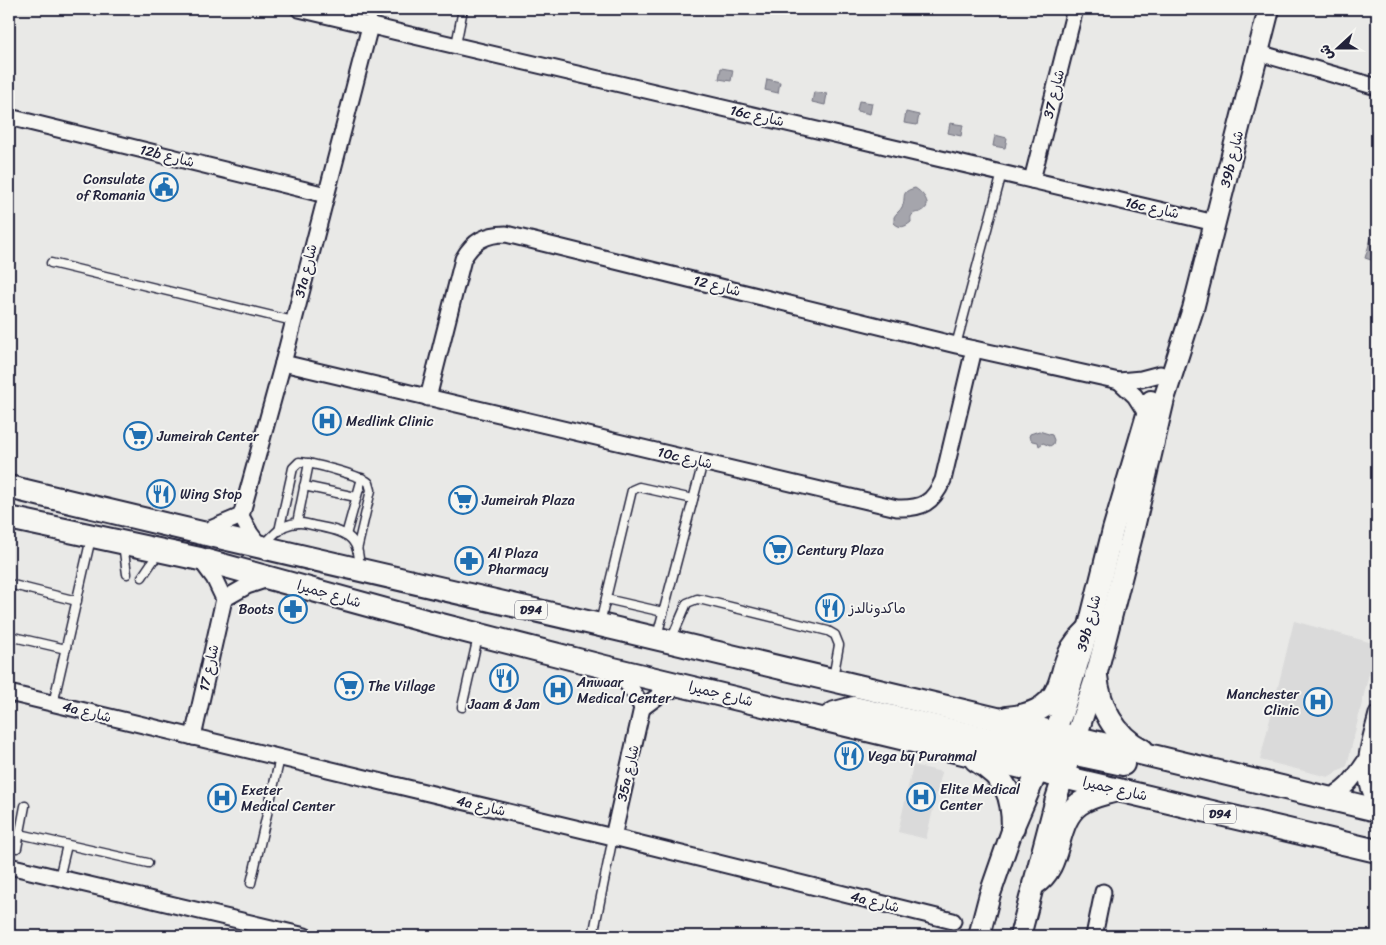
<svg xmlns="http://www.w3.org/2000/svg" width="1386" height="945" viewBox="0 0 1386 945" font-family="Sriracha,'Playpen Sans Arabic',sans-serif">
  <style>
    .built { fill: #dadada }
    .water { fill: #a5a5ac; stroke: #71717f }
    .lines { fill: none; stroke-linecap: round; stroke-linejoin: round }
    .lane-casing { stroke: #22223b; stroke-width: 11 }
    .street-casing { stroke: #22223b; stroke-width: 19 }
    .secondary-casing { stroke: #22223b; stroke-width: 24 }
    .primary-casing { stroke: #22223b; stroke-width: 26 }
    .lane { stroke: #f6f6f2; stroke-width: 8 }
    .street { stroke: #f6f6f2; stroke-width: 15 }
    .secondary { stroke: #f6f6f2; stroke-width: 20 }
    .primary { stroke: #f6f6f2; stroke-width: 22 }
    .labels { text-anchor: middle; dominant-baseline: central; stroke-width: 4; stroke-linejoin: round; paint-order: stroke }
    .shield { fill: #f6f6f2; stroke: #626272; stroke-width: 1 }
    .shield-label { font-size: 12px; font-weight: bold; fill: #22223b }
    .street-label { font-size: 14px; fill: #22223b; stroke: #f6f6f2 }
    .poi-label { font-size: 14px; fill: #22223b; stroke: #f6f6f2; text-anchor: start }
  </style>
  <rect width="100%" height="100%" fill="#e9e9e7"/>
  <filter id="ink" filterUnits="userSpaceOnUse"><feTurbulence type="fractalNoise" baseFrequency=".02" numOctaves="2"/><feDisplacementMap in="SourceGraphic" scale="10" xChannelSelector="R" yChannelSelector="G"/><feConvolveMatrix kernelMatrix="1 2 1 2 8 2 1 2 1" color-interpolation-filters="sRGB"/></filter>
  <g filter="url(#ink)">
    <!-- built -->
    <g class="built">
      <polygon points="1294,621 1376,644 1347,766 1328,777 1260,760"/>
      <polygon points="913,765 942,772 926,839 898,832"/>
    </g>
    <!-- water -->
    <g class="water">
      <polygon points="721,68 733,70 731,81 719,79"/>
      <polygon points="767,79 780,82 778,93 765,90"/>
      <polygon points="814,92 827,94 825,105 812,102"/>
      <polygon points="859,101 872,103 870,114 857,111"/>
      <polygon points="906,112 919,115 917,125 904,123"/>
      <polygon points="950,123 963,125 961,136 948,133"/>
      <polygon points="995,135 1007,138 1005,148 993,146"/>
      <path d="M915 188C922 192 934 205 922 211 917 214 918 211 913 214 910 217 911 218 911 222 905 227 900 229 894 223V217C896 213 900 211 902 207 907 197 899 192 915 188Z"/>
      <polygon points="1371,238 1377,240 1377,262 1365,258"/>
      <polygon points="1039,431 1052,435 1054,440 1053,444 1050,446 1043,443 1039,446 1038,442 1032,441 1029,437 1030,434"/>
    </g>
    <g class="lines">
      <defs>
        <g id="lane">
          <polyline points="370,26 374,9"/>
          <polyline points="456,45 463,9"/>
          <polyline points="51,263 293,321"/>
          <polyline points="956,345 1002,173"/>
          <polyline points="304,486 356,497"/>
          <polyline points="297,523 309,463"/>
          <path d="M279 531 293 468 299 462C309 462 363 476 369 483L371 490 357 550"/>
          <polyline points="346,535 362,478"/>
          <polyline points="123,544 127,574"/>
          <path d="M265 544C271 537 277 530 285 526 296 521 305 523 316 526 343 531 361 535 359 568"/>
          <polyline points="142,577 159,552"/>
          <polyline points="9,584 77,601"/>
          <polyline points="606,599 663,612"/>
          <polyline points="600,623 632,490 639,487 693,499"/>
          <polyline points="9,636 66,649"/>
          <polyline points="657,636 703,462"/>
          <polyline points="671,640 687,603 697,599 703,600 828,631 835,635 839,645 833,678"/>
          <polyline points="53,704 91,538"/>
          <polyline points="462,707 478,637"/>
          <polyline points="20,834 148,863"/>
          <polyline points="17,848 25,806"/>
          <polyline points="59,878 67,845"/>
          <polyline points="251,883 280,758"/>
          <polyline points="593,936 613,837"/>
        </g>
        <g id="street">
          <polyline points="299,9 1215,223"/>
          <polyline points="1259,53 1377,87"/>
          <polyline points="9,117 326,195"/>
          <polyline points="1032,180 1075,9"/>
          <path d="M283 363 897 508C922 509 933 503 943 480L974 349"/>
          <polyline points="1119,381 1135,396 1147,415"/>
          <path d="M428 398 463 259C473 241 486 234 506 234L956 345 1119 381 1141 379 1160 374"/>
          <polyline points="201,533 241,516"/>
          <polyline points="261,548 250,533 241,516 283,363 370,26"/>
          <polyline points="224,599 247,586 268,579"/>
          <path d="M612 671C627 680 635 693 642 708"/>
          <polyline points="9,693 613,837 953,921"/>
          <polyline points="642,708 661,694 682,686"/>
          <path d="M1377 714C1369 747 1357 773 1377 804"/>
          <polyline points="193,737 224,599 214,578 200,559"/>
          <path d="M1324 797C1343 796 1356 775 1366 760"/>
          <polyline points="613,837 642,708"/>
          <polyline points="9,866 305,936"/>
          <polyline points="1094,936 1103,892"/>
        </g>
        <g id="secondary">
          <polyline points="979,936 990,894 1013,828 1062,714 1088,630 1113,530 1151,401"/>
          <polyline points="1020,936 1056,799 1096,676 1132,536 1164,399 1193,309 1269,9"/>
        </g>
        <g id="primary">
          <path d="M9 487C206 535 403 580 600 625 860 685 1118 748 1377 810"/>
          <polyline points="9,518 200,559 426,621 605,667 1063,777 1377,851"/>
          <path d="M1096 676C1099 706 1114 736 1142 750"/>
          <path d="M1007 718C1028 716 1049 710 1058 688 1063 677 1064 665 1069 655 1073 645 1080 638 1088 630"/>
          <polyline points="826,719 835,713 854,708 1045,752 1063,748 1076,737"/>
          <polyline points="1053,758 1071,753 1123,764"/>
          <path d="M976 760C1006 779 1013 793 1013 828"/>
          <path d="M1034 884C1063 867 1053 823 1079 804 1090 796 1104 794 1116 790"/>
        </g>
      </defs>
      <!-- lane casing -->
      <use href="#lane" class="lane-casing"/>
      <!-- street casing -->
      <use href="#street" class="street-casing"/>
      <!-- secondary casing -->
      <use href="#secondary" class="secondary-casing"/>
      <!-- primary casing -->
      <use href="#primary" class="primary-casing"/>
      <!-- lane -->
      <use href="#lane" class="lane"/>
      <!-- street -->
      <use href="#street" class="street"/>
      <!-- secondary -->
      <use href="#secondary" class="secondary"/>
      <!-- primary -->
      <use href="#primary" class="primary"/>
    </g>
  </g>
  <!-- icons -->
  <defs>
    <symbol id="civic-ring" viewBox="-11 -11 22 22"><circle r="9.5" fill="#f6f6f2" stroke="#1f6fb2" stroke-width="1.5"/><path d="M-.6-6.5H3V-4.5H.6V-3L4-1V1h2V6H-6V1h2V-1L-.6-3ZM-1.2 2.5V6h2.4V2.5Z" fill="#1f6fb2"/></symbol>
    <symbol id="hospital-ring" viewBox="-11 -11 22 22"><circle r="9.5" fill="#f6f6f2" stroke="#1f6fb2" stroke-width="1.5"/><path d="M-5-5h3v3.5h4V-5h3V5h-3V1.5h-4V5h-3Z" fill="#1f6fb2"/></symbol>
    <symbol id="supermarket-ring" viewBox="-11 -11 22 22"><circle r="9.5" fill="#f6f6f2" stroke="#1f6fb2" stroke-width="1.5"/><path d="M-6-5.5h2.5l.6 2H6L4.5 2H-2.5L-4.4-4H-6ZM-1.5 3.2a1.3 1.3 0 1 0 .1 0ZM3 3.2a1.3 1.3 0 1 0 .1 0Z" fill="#1f6fb2"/></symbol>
    <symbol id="restaurant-ring" viewBox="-11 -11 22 22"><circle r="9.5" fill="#f6f6f2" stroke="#1f6fb2" stroke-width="1.5"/><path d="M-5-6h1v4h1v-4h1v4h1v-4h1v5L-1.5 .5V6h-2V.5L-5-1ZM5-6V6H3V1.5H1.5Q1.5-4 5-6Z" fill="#1f6fb2"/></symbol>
    <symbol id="pharmacy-ring" viewBox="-11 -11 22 22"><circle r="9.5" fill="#f6f6f2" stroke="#1f6fb2" stroke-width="1.5"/><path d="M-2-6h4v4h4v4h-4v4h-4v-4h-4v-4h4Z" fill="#1f6fb2"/></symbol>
  </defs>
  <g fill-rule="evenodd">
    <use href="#civic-ring" x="148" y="171" width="32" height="32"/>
    <use href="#hospital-ring" x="311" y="405" width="32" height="32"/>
    <use href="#supermarket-ring" x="122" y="420" width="32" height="32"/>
    <use href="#restaurant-ring" x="145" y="478" width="32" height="32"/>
    <use href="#supermarket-ring" x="447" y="484" width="32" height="32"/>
    <use href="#supermarket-ring" x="762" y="534" width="32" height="32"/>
    <use href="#pharmacy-ring" x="453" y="545" width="32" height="32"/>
    <use href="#restaurant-ring" x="814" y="592" width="32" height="32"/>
    <use href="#pharmacy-ring" x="277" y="593" width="32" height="32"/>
    <use href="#restaurant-ring" x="488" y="662" width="32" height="32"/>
    <use href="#supermarket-ring" x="333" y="670" width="32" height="32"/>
    <use href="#hospital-ring" x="542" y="674" width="32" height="32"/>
    <use href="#hospital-ring" x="1302" y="686" width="32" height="32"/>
    <use href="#restaurant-ring" x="833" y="740" width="32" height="32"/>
    <use href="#hospital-ring" x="905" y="781" width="32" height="32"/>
    <use href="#hospital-ring" x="206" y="782" width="32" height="32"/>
  </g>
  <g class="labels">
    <!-- shield labels -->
    <g class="shield">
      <rect x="515" y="600.5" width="32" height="19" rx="4"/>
      <rect x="1204" y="804.5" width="32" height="19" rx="4"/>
    </g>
    <g class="shield-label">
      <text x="531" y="610">D94</text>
      <text x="1220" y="814">D94</text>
    </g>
    <!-- street labels -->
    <g class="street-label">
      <text transform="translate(1054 94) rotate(-76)">شارع 37</text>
      <text transform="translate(757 116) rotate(13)">16c شارع</text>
      <text transform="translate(167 156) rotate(14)">12b شارع</text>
      <text transform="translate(1232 159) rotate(-76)">39b شارع</text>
      <text transform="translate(1152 208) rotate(13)">16c شارع</text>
      <text transform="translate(306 271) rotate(-76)">31a شارع</text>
      <text transform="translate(717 286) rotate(14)">شارع 12</text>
      <text transform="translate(685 458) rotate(13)">10c شارع</text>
      <text transform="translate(329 594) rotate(16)">شارع جميرا</text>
      <text transform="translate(1089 623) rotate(-75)">39b شارع</text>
      <text transform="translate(209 668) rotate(-77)">شارع 17</text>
      <text transform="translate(721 694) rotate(14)">شارع جميرا</text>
      <text transform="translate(87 712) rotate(14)">4a شارع</text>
      <text transform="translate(628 773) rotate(-77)">35a شارع</text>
      <text transform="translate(1115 789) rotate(13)">شارع جميرا</text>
      <text transform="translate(481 806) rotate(13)">4a شارع</text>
      <text transform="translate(875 902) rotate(14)">4a شارع</text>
    </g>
    <!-- poi labels -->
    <g class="poi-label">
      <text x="145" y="179" text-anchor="end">Consulate<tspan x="145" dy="16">of Romania</tspan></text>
      <text x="346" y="421">Medlink Clinic</text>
      <text x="157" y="436">Jumeirah Center</text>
      <text x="180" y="494">Wing Stop</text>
      <text x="482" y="500">Jumeirah Plaza</text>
      <text x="797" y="550">Century Plaza</text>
      <text x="488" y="553">Al Plaza<tspan x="488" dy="16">Pharmacy</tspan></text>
      <text x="849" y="608">ماكدونالدز</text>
      <text x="274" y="609" text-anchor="end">Boots</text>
      <text x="577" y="682">Anwaar<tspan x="577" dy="16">Medical Center</tspan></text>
      <text x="368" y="686">The Village</text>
      <text x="1299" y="694" text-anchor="end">Manchester<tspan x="1299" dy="16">Clinic</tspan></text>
      <text x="504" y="704" text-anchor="middle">Jaam &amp; Jam</text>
      <text x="868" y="756">Vega by Puranmal</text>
      <text x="940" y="789">Elite Medical<tspan x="940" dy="16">Center</tspan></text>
      <text x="241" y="790">Exeter<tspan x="241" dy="16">Medical Center</tspan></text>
    </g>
  </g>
  <!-- margin -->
  <rect width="1386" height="945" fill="none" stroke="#f6f6f2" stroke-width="30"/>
  <rect x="15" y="15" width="1356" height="915" fill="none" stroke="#22223b" stroke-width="2" filter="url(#ink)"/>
  <!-- north arrow -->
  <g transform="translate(1338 48) rotate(249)" stroke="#f6f6f2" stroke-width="4" paint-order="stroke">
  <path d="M0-4L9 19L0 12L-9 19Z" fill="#22223b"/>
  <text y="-8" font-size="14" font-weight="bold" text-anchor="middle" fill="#22223b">ش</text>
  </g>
</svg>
